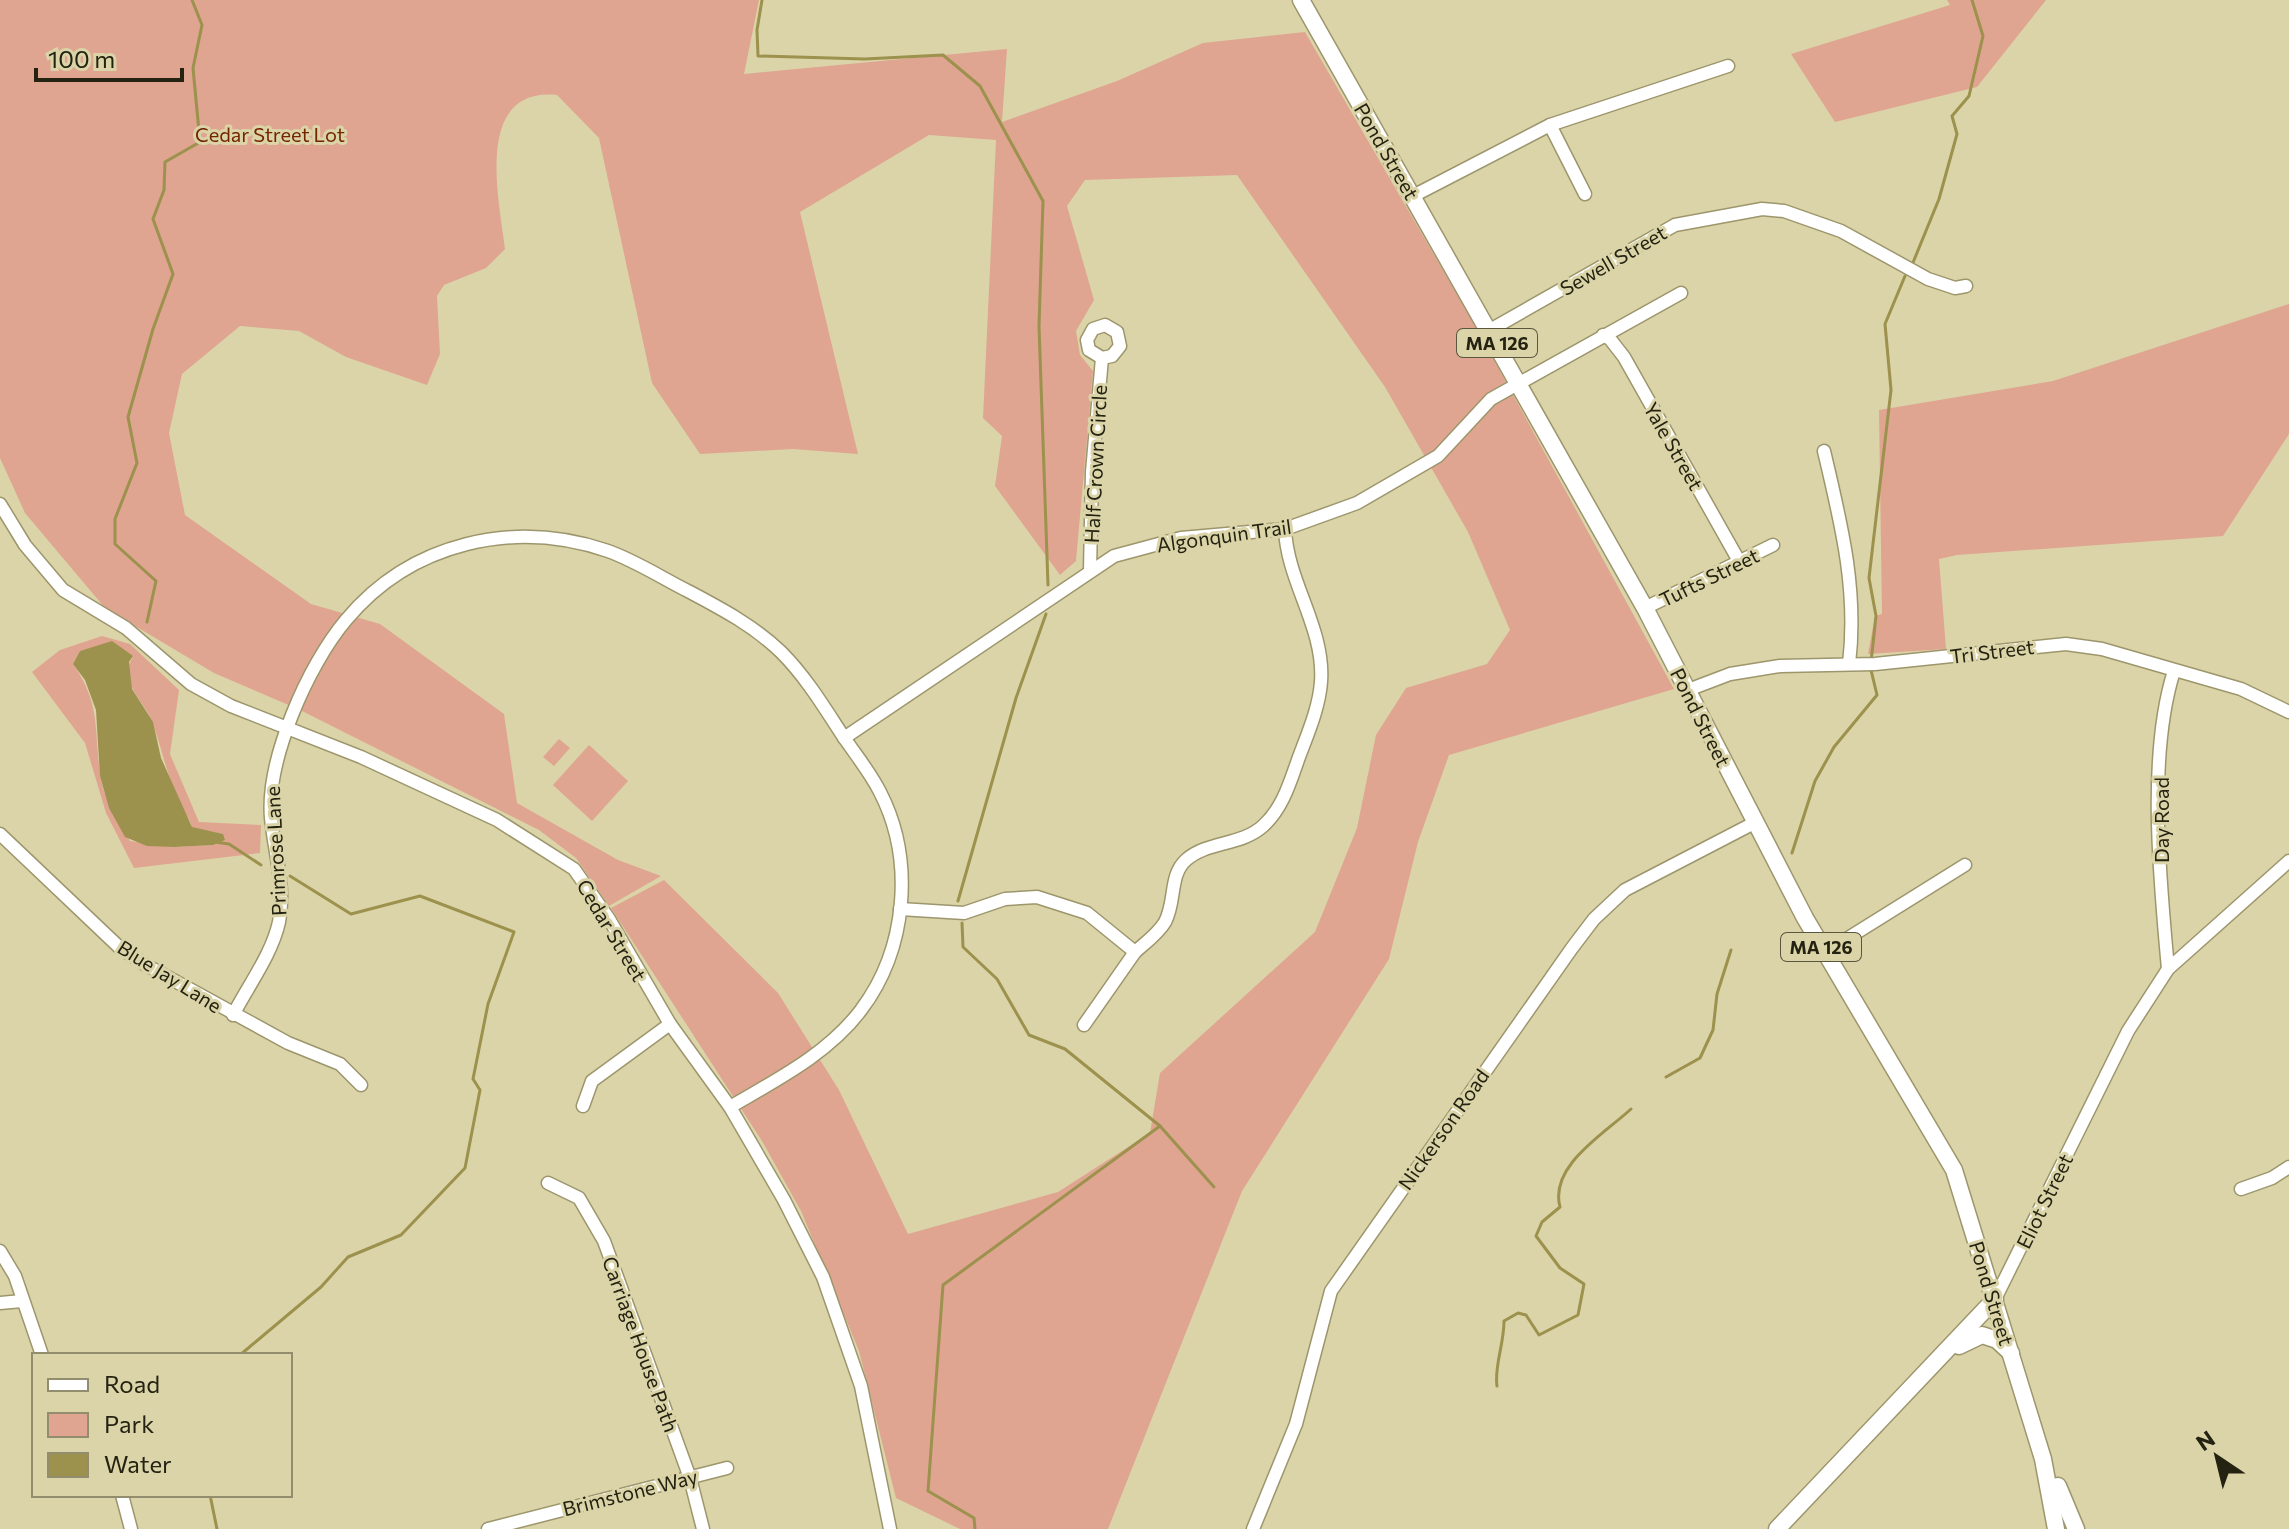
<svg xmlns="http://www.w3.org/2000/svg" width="2289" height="1529" viewBox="0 0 2289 1529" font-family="Commissioner,sans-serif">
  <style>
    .green { fill: #dfa590; fill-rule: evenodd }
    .water { fill: #9c914d }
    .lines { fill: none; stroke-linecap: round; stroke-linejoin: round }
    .stream { stroke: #9c914d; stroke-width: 3 }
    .minor-casing { stroke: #9d966c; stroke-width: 15 }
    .major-casing { stroke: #9d966c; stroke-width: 19 }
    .minor { stroke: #fff; stroke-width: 12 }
    .major { stroke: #fff; stroke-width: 16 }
    .labels { text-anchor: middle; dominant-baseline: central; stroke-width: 6; stroke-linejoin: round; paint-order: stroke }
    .shield { fill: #dbd4a8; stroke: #5b573e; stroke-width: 2 }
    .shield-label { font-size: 18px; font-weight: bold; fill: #242211 }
    .park-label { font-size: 20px; fill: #742500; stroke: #dbd4a8 }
    .street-label { font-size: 20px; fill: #242211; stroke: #dbd4a8 }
  </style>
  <rect width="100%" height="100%" fill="#dbd4a8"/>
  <!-- green -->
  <g class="green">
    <path d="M0 0H759L744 74 1007 49 1002 122 1117 81 1203 43 1305 32 1477 329 1674 689 1449 755 1418 842 1389 959 1242 1191 1108 1529H960L896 1498 859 1351 801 1211 762 1141 611 908 664 880 778 993 839 1090 908 1234 1058 1192 1150 1133 1160 1073 1315 932 1357 828 1376 735 1406 688 1487 664 1510 630 1468 532 1385 387 1237 175 1085 180 1067 206 1094 300 1076 331 1080 355 1093 371 1076 561 1060 575 995 486 1002 436 983 418 996 140 929 135 800 212 858 454 793 449 700 454 652 383 599 138 557 95C473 87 499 199 505 249L486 268 444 285 437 296 440 354 427 385 346 357 299 331 240 326 182 374 169 433 185 515 311 604 380 624 504 714 517 803 618 860 661 876 609 906 576 858 539 830 298 709 214 673 105 608 25 513 0 458Z"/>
    <polygon points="1947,0 2046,0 1977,87 1835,122 1791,54 1950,5"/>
    <polygon points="2289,304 2289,434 2223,536 1957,555 1939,559 1946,649 1868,654 1875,616 1882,614 1879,410 2053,381"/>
    <path d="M102 636 130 644 179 690 170 754 199 822 261 825 260 853 134 868 106 813 85 743 32 672 60 650ZM109 644 133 657C116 681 146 702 153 724 162 749 167 775 178 800 182 810 190 817 192 828L223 834 213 845 174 847 130 841C117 819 103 799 100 773 94 729 101 704 73 664L80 651Z"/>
    <polygon points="559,739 570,748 554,766 543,757"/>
    <polygon points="589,745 628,781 592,821 553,785"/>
  </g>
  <!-- water -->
  <polygon class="water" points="112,641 133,656 129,662 132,689 153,722 161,758 192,827 223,834 225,840 213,845 174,847 147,846 125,837 109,808 100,776 96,710 85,680 73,664 80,651"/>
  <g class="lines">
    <!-- stream -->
    <g class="stream">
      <polyline points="762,0 757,30 758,56 865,59 943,55 980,86 1043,201 1039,326 1048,585"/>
      <polyline points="1912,265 1939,199 1957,134 1952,116 1969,96 1983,36 1972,0"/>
      <polyline points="147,622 156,581 115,544 115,519 137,463 128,417 153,329 173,274 153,219 164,190 165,162 200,142 193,68 202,25 192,0"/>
      <polyline points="1871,662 1876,616 1869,578 1891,390 1885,324 1905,276"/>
      <polyline points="215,842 229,844 261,865"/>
      <polyline points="1792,853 1815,781 1834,747 1877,695 1871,670"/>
      <polyline points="958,901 1016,698 1046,614"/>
      <polyline points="962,923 963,947 997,979 1029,1035 1065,1049 1160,1126 1214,1187"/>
      <polyline points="1666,1077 1700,1058 1713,1030 1717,994 1731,950"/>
      <polyline points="240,1355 321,1287 348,1257 401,1235 465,1168 480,1090 473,1079 488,1004 514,932 420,896 351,914 290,876"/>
      <path d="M1497 1386C1494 1366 1504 1345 1504 1321L1518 1313 1526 1315 1539 1335 1578 1315 1584 1284 1560 1268 1536 1236 1542 1222 1560 1207C1549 1166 1604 1134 1631 1109"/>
      <polyline points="210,1495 217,1529"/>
      <polyline points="975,1529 974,1518 928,1491 943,1285 1160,1126"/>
    </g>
    <defs>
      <g id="minor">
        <polyline points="1550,125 1585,194"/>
        <polyline points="1413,196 1550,125 1728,66"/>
        <polyline points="1490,330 1675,225 1762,209 1784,211 1841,231 1928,279 1955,288 1966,286"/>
        <polyline points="1603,335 1610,339 1624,357 1739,561"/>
        <path d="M1824 451C1841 523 1858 590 1849 664"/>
        <polyline points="0,504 25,545 63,590 126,628 191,684 231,706 361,757 497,820 574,869 609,919 670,1024 730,1107 784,1200 823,1277 861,1386 890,1529"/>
        <polyline points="1090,571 1092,472 1102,358 1112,356 1120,346 1117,332 1105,325 1093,329 1087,340 1089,350 1102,358"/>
        <polyline points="1645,608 1773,545"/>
        <polyline points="1688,690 1730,674 1780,666 1875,664 2066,644 2102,649 2241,689 2289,712"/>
        <polyline points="844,738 1114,556 1181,538 1285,529 1357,503 1438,456 1491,399 1681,293"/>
        <polyline points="0,834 119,947 144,964 288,1043 340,1064 361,1085"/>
        <polyline points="900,909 964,913 1005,899 1037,897 1087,913 1135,952 1084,1025"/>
        <path d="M1135 952C1145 943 1158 934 1165 922 1176 902 1169 875 1186 860 1207 841 1241 846 1263 826 1283 808 1290 782 1299 757 1308 733 1319 708 1321 682 1325 628 1287 582 1285 529"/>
        <polyline points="1824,953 1965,865"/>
        <path d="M2168 969C2160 880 2147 756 2174 671"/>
        <path d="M233 1015C248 986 272 954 279 922 286 888 274 851 271 818 266 760 308 665 346 620 411 542 514 519 608 551 636 561 662 578 688 591 722 609 754 626 781 652 806 677 824 707 843 736 855 754 870 772 880 792 915 860 907 949 861 1010 828 1054 776 1080 730 1107"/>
        <polyline points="583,1106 592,1081 670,1024"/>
        <polyline points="548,1183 579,1198 604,1241 690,1478 703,1529"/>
        <polyline points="2241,1189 2272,1178 2289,1167"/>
        <polyline points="0,1251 15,1276 42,1355"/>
        <polyline points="1995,1299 2128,1031 2168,969 2289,861"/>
        <polyline points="0,1303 22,1301"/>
        <polyline points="122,1495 131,1529"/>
        <polyline points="488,1529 727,1468"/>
        <polyline points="1253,1529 1296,1424 1331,1291 1572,948 1594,919 1625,890 1756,822"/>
      </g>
      <g id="major">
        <polyline points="1301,0 1645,608 1805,918 1954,1170 2043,1459 2056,1529"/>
        <polyline points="1959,1346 1982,1335 1997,1340 2011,1353"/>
        <polyline points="2058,1486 2076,1529"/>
        <polyline points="1777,1529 1995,1299"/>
      </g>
    </defs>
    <!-- minor casing -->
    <use href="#minor" class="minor-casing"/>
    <!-- major casing -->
    <use href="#major" class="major-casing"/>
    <!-- minor -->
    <use href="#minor" class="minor"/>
    <!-- major -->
    <use href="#major" class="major"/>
  </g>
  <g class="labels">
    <!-- shield labels -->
    <g class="shield">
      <rect x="1457" y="329" width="80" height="28" rx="6"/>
      <rect x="1781" y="933" width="80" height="28" rx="6"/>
    </g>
    <g class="shield-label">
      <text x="1497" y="343">MA 126</text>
      <text x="1821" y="947">MA 126</text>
    </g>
    <!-- park labels -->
    <g class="park-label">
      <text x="270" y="134">Cedar Street Lot</text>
    </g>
    <!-- street labels -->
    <g class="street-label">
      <text transform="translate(1387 151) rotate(60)">Pond Street</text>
      <text transform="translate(1613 260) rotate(-30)">Sewell Street</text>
      <text transform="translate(1674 446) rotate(60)">Yale Street</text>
      <text transform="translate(1095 464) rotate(-87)">Half Crown Circle</text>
      <text transform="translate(1224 535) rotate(-8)">Algonquin Trail</text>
      <text transform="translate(1709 577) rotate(-26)">Tufts Street</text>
      <text transform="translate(1992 651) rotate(-7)">Tri Street</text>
      <text transform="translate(1701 717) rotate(63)">Pond Street</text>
      <text transform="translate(2161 820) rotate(-90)">Day Road</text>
      <text transform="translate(275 851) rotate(-93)">Primrose Lane</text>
      <text transform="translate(612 930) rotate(59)">Cedar Street</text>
      <text transform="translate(170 976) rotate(32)">Blue Jay Lane</text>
      <text transform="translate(1443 1129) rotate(-55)">Nickerson Road</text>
      <text transform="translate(2044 1201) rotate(-64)">Eliot Street</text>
      <text transform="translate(1992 1293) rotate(73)">Pond Street</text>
      <text transform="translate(641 1344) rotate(70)">Carriage House Path</text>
      <text transform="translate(630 1492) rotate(-14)">Brimstone Way</text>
    </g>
  </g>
  <!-- legend -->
  <rect x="32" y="1353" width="260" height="144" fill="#dbd4a8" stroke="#928d6c" stroke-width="2"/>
  <rect x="48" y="1379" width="40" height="12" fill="#ffffff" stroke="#928d6c" stroke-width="2"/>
  <text x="104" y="1393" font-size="24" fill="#242211">Road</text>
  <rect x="48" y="1413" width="40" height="24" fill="#dfa590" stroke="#928d6c" stroke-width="2"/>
  <text x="104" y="1433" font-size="24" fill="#242211">Park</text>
  <rect x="48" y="1453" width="40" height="24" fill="#9c914d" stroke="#928d6c" stroke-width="2"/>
  <text x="104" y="1473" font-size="24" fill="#242211">Water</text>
  <!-- north arrow -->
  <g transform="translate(2217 1457) rotate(325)" stroke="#dbd4a8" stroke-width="6" paint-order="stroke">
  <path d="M0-6L14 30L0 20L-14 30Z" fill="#242211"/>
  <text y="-12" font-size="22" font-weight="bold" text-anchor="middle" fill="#242211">N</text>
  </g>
  <!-- scale -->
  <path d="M36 68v12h146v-12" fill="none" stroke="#242211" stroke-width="4"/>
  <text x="48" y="68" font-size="24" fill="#242211" stroke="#dbd4a8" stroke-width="6" paint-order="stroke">100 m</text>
</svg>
